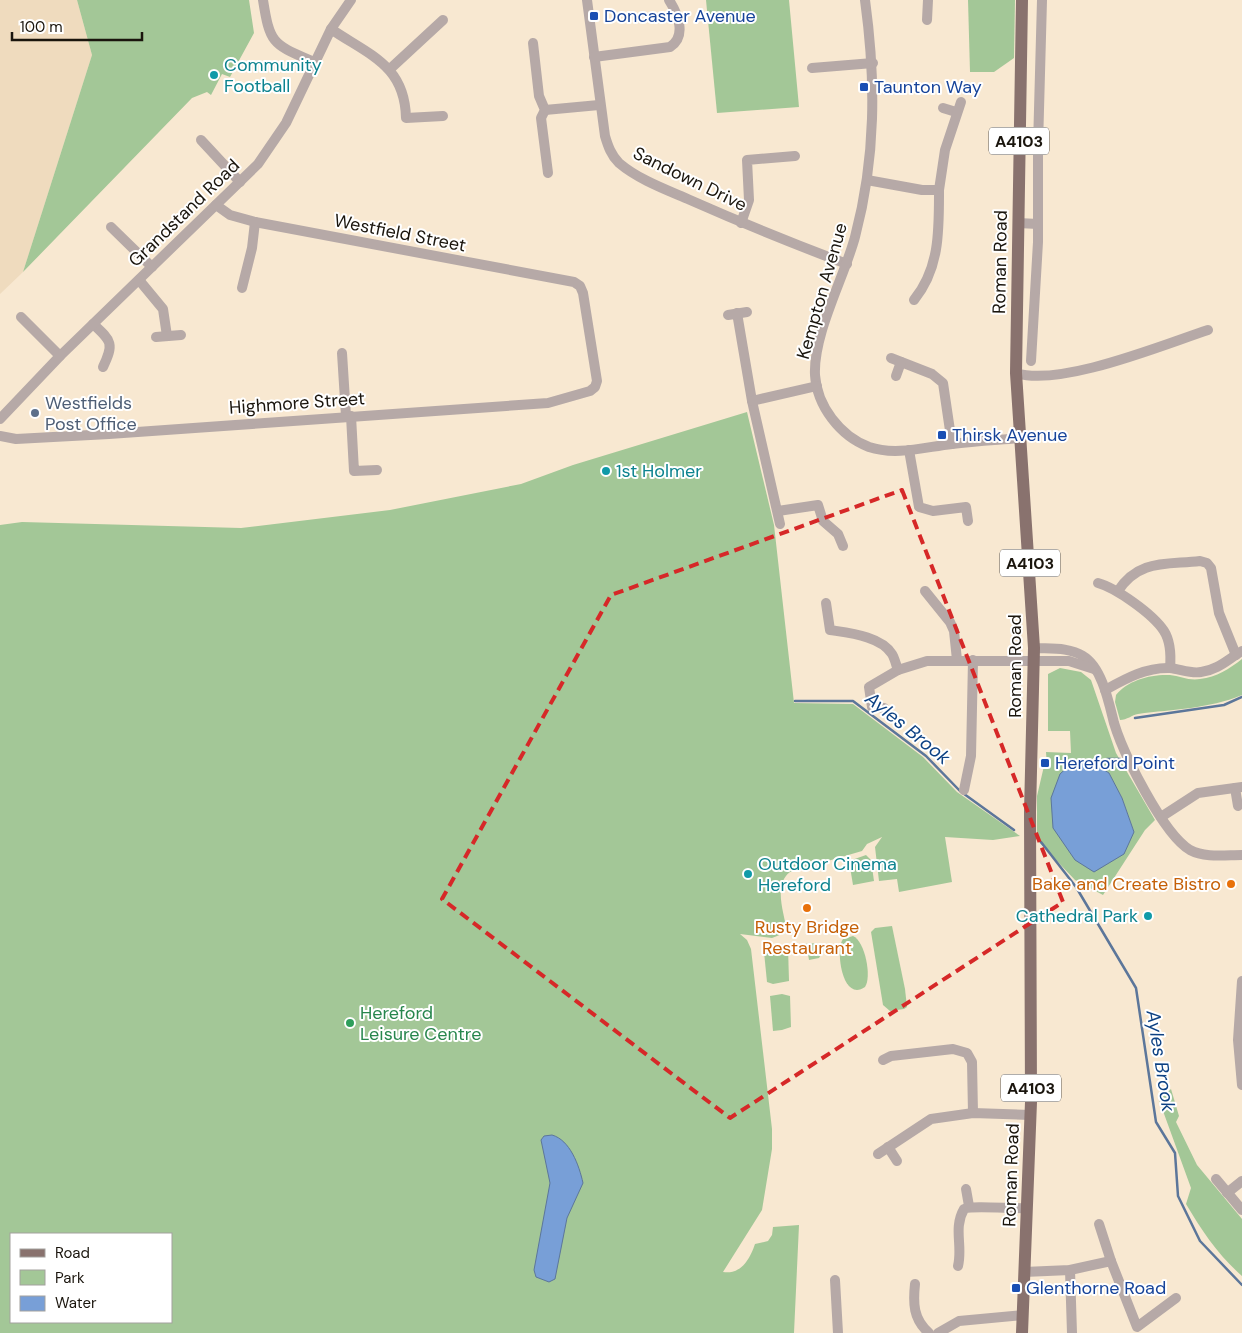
<svg xmlns="http://www.w3.org/2000/svg" width="1242" height="1333" viewBox="0 0 1242 1333" font-family="'DM Sans',sans-serif">
  <style>
    .built { fill: #efdbbe }
    .green { fill: #a3c797; fill-rule: evenodd }
    .water { fill: #789fd7; stroke: #5c769a }
    .lines { fill: none; stroke-linecap: round; stroke-linejoin: round }
    .stream { stroke: #5c769a; stroke-width: 2.5 }
    .minor { stroke: #b6a9a7; stroke-width: 10 }
    .major { stroke: #89726e; stroke-width: 12 }
    .marked { fill: none; stroke: #d62828; stroke-width: 4; stroke-dasharray: 10 6; stroke-linejoin: round }
    .transit-dot { fill: #1a4fb4; stroke: #fff; stroke-width: 2 }
    .culture-dot { fill: #0f9aa8; stroke: #fff; stroke-width: 2 }
    .service-dot { fill: #5c6f8a; stroke: #fff; stroke-width: 2 }
    .food-dot { fill: #e8710a; stroke: #fff; stroke-width: 2 }
    .leisure-dot { fill: #2e9e5b; stroke: #fff; stroke-width: 2 }
    .labels { text-anchor: middle; dominant-baseline: central; stroke-width: 4; stroke-linejoin: round; paint-order: stroke }
    .shield { fill: #fff; stroke: #5f5b56; stroke-width: 1 }
    .shield-label { font-size: 16px; font-weight: bold; fill: #1a150d }
    .transit-label { font-size: 18px; fill: #164399; stroke: #fff; text-anchor: start }
    .culture-label { font-size: 18px; fill: #0d838f; stroke: #fff; text-anchor: start }
    .street-label { font-size: 18px; fill: #1a150d; stroke: #fff }
    .service-label { font-size: 18px; fill: #4e5e75; stroke: #fff; text-anchor: start }
    .food-label { font-size: 18px; fill: #c56008; stroke: #fff; text-anchor: end }
    .leisure-label { font-size: 18px; fill: #27864d; stroke: #fff; text-anchor: start }
    .water-label { font-size: 19px; font-style: italic; fill: #0d4183; stroke: #fff }
  </style>
  <rect width="100%" height="100%" fill="#f8e8d1"/>
  <!-- built -->
  <polygon class="built" points="0,0 77,0 92,55 23,272 0,294"/>
  <!-- green -->
  <g class="green">
    <polygon points="77,0 249,0 254,33 230,77 222,74 211,95 207,92 192,98 23,272 92,55"/>
    <polygon points="706,0 789,0 799,107 717,113"/>
    <polygon points="968,0 1015,0 1014,58 994,72 970,72"/>
    <path d="M747 412 774 525 794 703 853 704 923 757 957 792 1020 836 993 840 945 837 952 882 899 892 897 879 879 881 875 847 882 837 867 844 862 851 790 872C773 885 784 912 787 932L772 938 740 934 747 940 751 949 772 1129V1149L762 1210 723 1272C741 1275 750 1259 755 1244L768 1241 772 1235 773 1227 799 1225 794 1333H0V525L22 522 241 528 390 510 521 484 573 465ZM11 1234H171V1322H11Z"/>
    <path d="M1242 659V695C1208 709 1174 709 1138 714 1132 715 1127 720 1120 720L1115 702 1116 695C1128 680 1151 674 1170 675 1180 676 1189 681 1200 679 1217 677 1229 669 1242 659Z"/>
    <path d="M1060 668 1081 672 1091 680 1116 753 1155 820 1145 830 1103 895 1075 880 1037 840V796L1044 766H1047L1046 752 1071 753 1070 731H1048V674ZM1090 761 1109 773 1122 798 1134 832 1073 762Z"/>
    <polygon points="866,855 871,860 874,881 853,885 849,861"/>
    <polygon points="892,926 905,989 907,1007 904,1009 890,1011 883,1005 871,932 875,928"/>
    <path d="M853 936C865 941 872 977 865 987 842 1003 835 949 843 939Z"/>
    <polygon points="817,943 821,946 822,953 819,958 809,960 808,954 797,955 804,944"/>
    <polygon points="773,947 788,947 789,981 773,984 767,982 764,952"/>
    <polygon points="782,994 790,996 791,1027 782,1030 773,1031 770,996"/>
    <path d="M1171 1089 1179 1116 1176 1122 1197 1165 1242 1219V1276C1218 1255 1202 1231 1186 1204L1191 1188 1159 1100Z"/>
  </g>
  <!-- water -->
  <g class="water">
    <polygon points="1090,761 1109,773 1122,798 1134,832 1124,854 1094,872 1075,860 1053,828 1051,798 1060,774 1073,762"/>
    <path d="M552 1135C570 1140 579 1165 583 1183L567 1218 555 1279 549 1282 536 1277 534 1270 550 1183 541 1140 544 1136Z"/>
  </g>
  <g class="lines">
    <!-- stream -->
    <g class="stream">
      <polyline points="795,701 853,701 926,756 960,791 1014,830"/>
      <polyline points="1135,718 1224,705 1242,697"/>
      <polyline points="1098,766 1107,759 1120,759"/>
      <polyline points="1041,842 1076,887 1136,988 1156,1122 1175,1153 1178,1196 1200,1241 1242,1285"/>
    </g>
    <!-- minor -->
    <g class="minor">
      <path d="M263 0C270 45 273 44 314 62"/>
      <path d="M587 0 605 136C608 146 611 155 619 163 639 180 667 190 690 200 742 223 794 244 847 264"/>
      <path d="M865 0C876 80 876 158 855 237 844 278 813 334 815 375 817 406 840 436 869 447 896 456 925 447 952 444 975 441 997 440 1020 438"/>
      <polyline points="927,20 928,0"/>
      <path d="M331 29C369 55 405 65 406 118L443 116"/>
      <polyline points="533,43 539,96 545,110 541,118 548,173"/>
      <path d="M594 57 670 47C687 36 678 14 669 0"/>
      <polyline points="812,68 873,63"/>
      <polyline points="390,69 443,20"/>
      <polyline points="943,108 956,112"/>
      <polyline points="545,110 599,105"/>
      <polyline points="201,140 240,182"/>
      <polyline points="867,180 922,190 939,190 945,150 961,102"/>
      <polyline points="741,223 749,200 747,160 795,156"/>
      <polyline points="1018,223 1038,224"/>
      <polyline points="111,227 152,267"/>
      <polyline points="139,280 163,309 167,336"/>
      <polyline points="242,288 252,248 255,222"/>
      <path d="M914 300C940 268 939 230 939 190"/>
      <polyline points="737,313 752,401 780,524"/>
      <polyline points="728,315 747,312"/>
      <polyline points="21,317 60,356"/>
      <path d="M93 324C112 341 114 344 103 367"/>
      <polyline points="156,337 181,335"/>
      <polyline points="342,353 346,416"/>
      <polyline points="891,358 932,374 943,383 952,444"/>
      <polyline points="1031,361 1038,242 1038,146 1042,0"/>
      <path d="M1016 373C1061 387 1162 345 1208 330"/>
      <polyline points="896,376 901,362"/>
      <polyline points="752,401 817,386"/>
      <polyline points="351,416 354,471 377,470"/>
      <polyline points="0,419 60,356 258,164 286,123 331,29 351,0"/>
      <polyline points="0,436 16,439 109,434 548,403 590,391 595,387 597,381 583,293 580,286 574,282 255,222 230,215 216,205"/>
      <polyline points="909,450 919,507 933,511 966,507 968,521"/>
      <polyline points="778,511 818,505 823,521 838,534 843,546"/>
      <path d="M1098 583C1116 588 1153 614 1164 631 1171 642 1171 656 1170 668"/>
      <polyline points="925,591 950,622 954,631 957,660"/>
      <path d="M1118 591C1139 559 1166 565 1200 561L1207 563 1211 568 1219 613 1236 655"/>
      <path d="M826 603 830 630C849 633 881 636 892 654 895 659 896 665 898 670"/>
      <path d="M1034 648C1050 649 1069 647 1083 656 1102 667 1109 703 1114 723 1123 753 1163 834 1190 850 1205 858 1225 855 1242 855"/>
      <path d="M1105 690C1125 679 1146 667 1170 668 1180 669 1191 674 1201 672 1218 670 1228 659 1242 651"/>
      <polyline points="884,708 872,707 869,687 898,670 927,661 1069,661 1094,669"/>
      <polyline points="1235,788 1238,806"/>
      <polyline points="964,790 971,756 973,660"/>
      <polyline points="1161,817 1198,793 1242,787"/>
      <polyline points="1242,981 1238,1040 1242,1085"/>
      <polyline points="883,1060 891,1056 953,1049 967,1053 972,1062 973,1113"/>
      <polyline points="888,1147 897,1161"/>
      <polyline points="878,1154 931,1119 973,1113 1031,1115"/>
      <polyline points="1216,1179 1242,1210"/>
      <polyline points="966,1189 969,1206"/>
      <polyline points="1227,1193 1242,1181"/>
      <polyline points="1099,1224 1111,1261"/>
      <path d="M958 1266C963 1246 953 1228 964 1209 971 1205 1014 1209 1027 1208"/>
      <polyline points="1070,1270 1072,1333"/>
      <polyline points="1024,1272 1070,1270 1111,1261 1137,1327 1176,1298"/>
      <polyline points="835,1280 838,1333"/>
      <path d="M915 1284C913 1303 913 1319 929 1333"/>
      <polyline points="938,1333 959,1321 1023,1315"/>
    </g>
    <!-- major -->
    <polyline class="major" points="1022,1333 1031,1102 1030,812 1034,648 1016,373 1022,0"/>
  </g>
  <!-- marked area -->
  <path class="marked" d="M902 490 1063 902 730 1118 442 899 611 595Z"/>
  <!-- markers -->
  <g class="transit-dot">
    <rect x="589" y="11" width="10" height="10" rx="2.5"/>
    <rect x="859" y="82" width="10" height="10" rx="2.5"/>
    <rect x="937" y="430" width="10" height="10" rx="2.5"/>
    <rect x="1040" y="758" width="10" height="10" rx="2.5"/>
    <rect x="1011" y="1283" width="10" height="10" rx="2.5"/>
  </g>
  <g class="culture-dot">
    <circle cx="214" cy="75" r="5"/>
    <circle cx="606" cy="471" r="5"/>
    <circle cx="748" cy="874" r="5"/>
    <circle cx="1148" cy="916" r="5"/>
  </g>
  <circle class="service-dot" cx="35" cy="413" r="5"/>
  <g class="food-dot">
    <circle cx="1231" cy="884" r="5"/>
    <circle cx="807" cy="908" r="5"/>
  </g>
  <circle class="leisure-dot" cx="350" cy="1023" r="5"/>
  <g class="labels">
    <!-- shield labels -->
    <g class="shield">
      <rect x="989" y="127.5" width="60" height="27" rx="4"/>
      <rect x="1000" y="549.5" width="60" height="27" rx="4"/>
      <rect x="1001" y="1074.5" width="60" height="27" rx="4"/>
    </g>
    <g class="shield-label">
      <text x="1019" y="141">A4103</text>
      <text x="1030" y="563">A4103</text>
      <text x="1031" y="1088">A4103</text>
    </g>
    <!-- transit labels -->
    <g class="transit-label">
      <text x="604" y="16">Doncaster Avenue</text>
      <text x="874" y="87">Taunton Way</text>
      <text x="952" y="435">Thirsk Avenue</text>
      <text x="1055" y="763">Hereford Point</text>
      <text x="1026" y="1288">Glenthorne Road</text>
    </g>
    <!-- culture labels -->
    <g class="culture-label">
      <text x="224" y="65">Community<tspan x="224" dy="21">Football</tspan></text>
      <text x="616" y="471">1st Holmer</text>
      <text x="758" y="864">Outdoor Cinema<tspan x="758" dy="21">Hereford</tspan></text>
      <text x="1138" y="916" text-anchor="end">Cathedral Park</text>
    </g>
    <!-- street labels -->
    <g class="street-label">
      <text transform="translate(690 179) rotate(26)">Sandown Drive</text>
      <text transform="translate(184 213) rotate(-44)">Grandstand Road</text>
      <text transform="translate(400 233) rotate(11)">Westfield Street</text>
      <text transform="translate(1000 262) rotate(-89)">Roman Road</text>
      <text transform="translate(822 291) rotate(-74)">Kempton Avenue</text>
      <text transform="translate(297 403) rotate(-4)">Highmore Street</text>
      <text transform="translate(1015 666) rotate(-90)">Roman Road</text>
      <text transform="translate(1011 1175) rotate(-88)">Roman Road</text>
    </g>
    <!-- service labels -->
    <g class="service-label">
      <text x="45" y="403">Westfields<tspan x="45" dy="21">Post Office</tspan></text>
    </g>
    <!-- food labels -->
    <g class="food-label">
      <text x="1221" y="884">Bake and Create Bistro</text>
      <text x="807" y="927" text-anchor="middle">Rusty Bridge<tspan x="807" dy="21">Restaurant</tspan></text>
    </g>
    <!-- leisure labels -->
    <g class="leisure-label">
      <text x="360" y="1013">Hereford<tspan x="360" dy="21">Leisure Centre</tspan></text>
    </g>
    <!-- water labels -->
    <g class="water-label">
      <text transform="translate(908 728) rotate(39)">Ayles Brook</text>
      <text transform="translate(1161 1061) rotate(81)">Ayles Brook</text>
    </g>
  </g>
  <!-- legend -->
  <rect x="10" y="1233" width="162" height="90" fill="#ffffff" stroke="#a3a19e"/>
  <rect x="20" y="1249" width="25" height="8" fill="#89726e" stroke="#a3a19e"/>
  <text x="55" y="1258" font-size="15" fill="#1a150d">Road</text>
  <rect x="20" y="1270" width="25" height="15" fill="#a3c797" stroke="#a3a19e"/>
  <text x="55" y="1283" font-size="15" fill="#1a150d">Park</text>
  <rect x="20" y="1296" width="25" height="15" fill="#789fd7" stroke="#a3a19e"/>
  <text x="55" y="1308" font-size="15" fill="#1a150d">Water</text>
  <!-- scale -->
  <path d="M12 32v8h130v-8" fill="none" stroke="#1a150d" stroke-width="2.5"/>
  <text x="20" y="32" font-size="15" fill="#1a150d" stroke="#ffffff" stroke-width="4" paint-order="stroke">100 m</text>
</svg>
